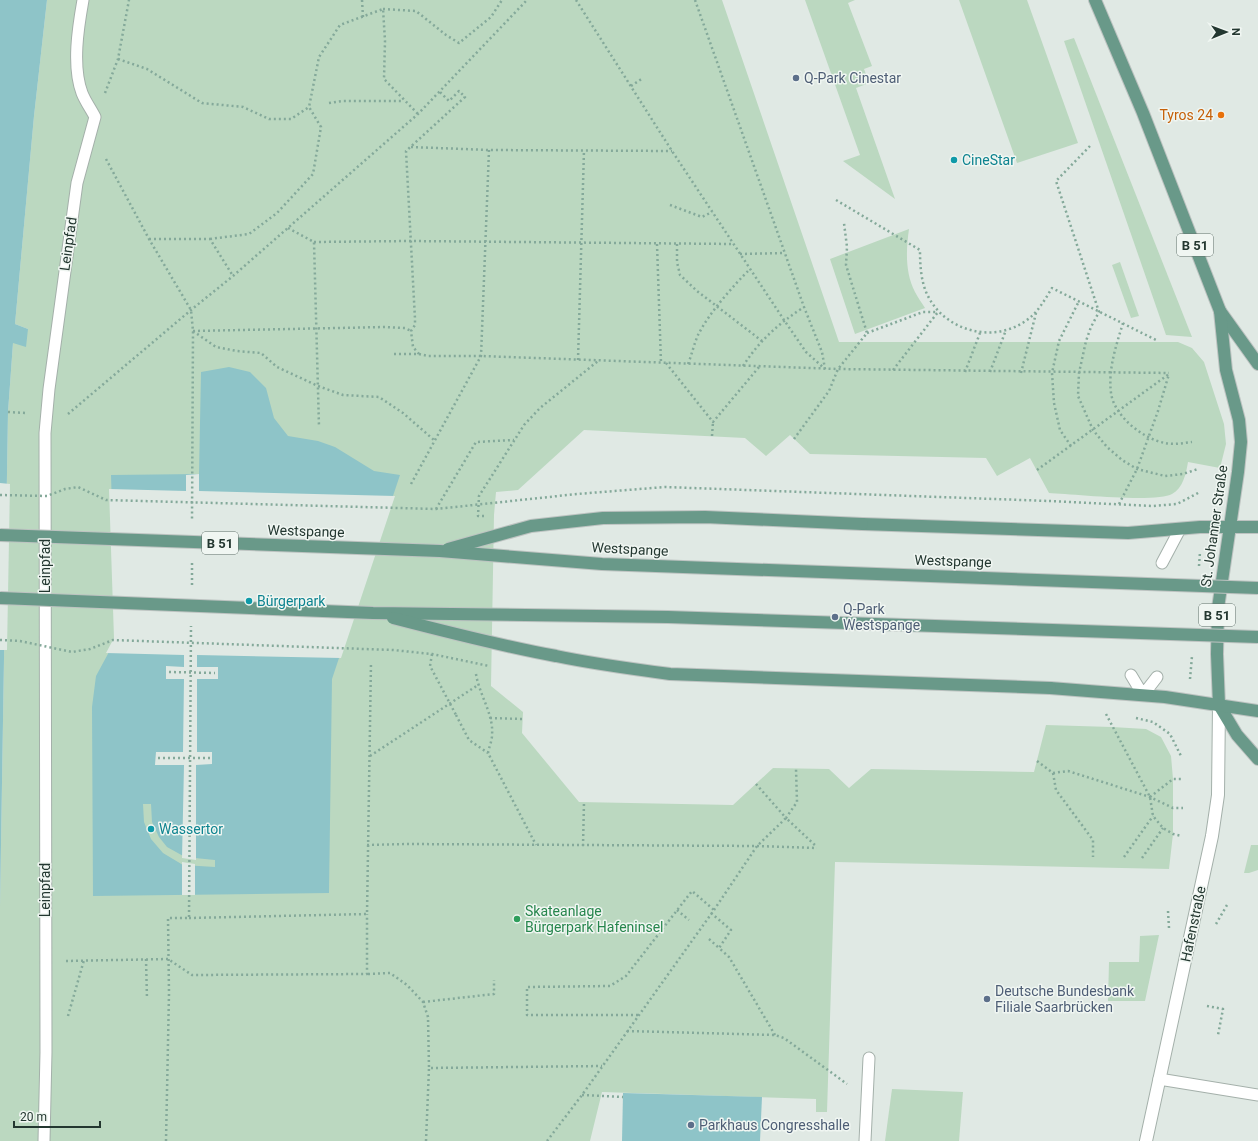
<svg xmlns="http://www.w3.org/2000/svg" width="1258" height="1141" viewBox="0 0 1258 1141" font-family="Roboto,sans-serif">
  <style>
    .green { fill: #bbd8c0 }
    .water { fill: #8ec4c8; fill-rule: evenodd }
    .pier { fill: #e0e9e4 }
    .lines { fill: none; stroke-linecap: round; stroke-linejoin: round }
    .service-casing { stroke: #a4b0aa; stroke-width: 13 }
    .tertiary-casing { stroke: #a4b0aa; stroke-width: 14 }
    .primary-casing { stroke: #bdc3c1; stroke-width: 14 }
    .path { stroke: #84a99a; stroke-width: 2.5; stroke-dasharray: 2 3; stroke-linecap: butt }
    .service { stroke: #fff; stroke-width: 11 }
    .tertiary { stroke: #fff; stroke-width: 12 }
    .primary { stroke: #699989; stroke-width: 12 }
    .primary-bridge-casing { stroke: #bdc3c1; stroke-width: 14; stroke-linecap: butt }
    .path-bridge { stroke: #84a99a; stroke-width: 2.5; stroke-dasharray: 2 3; stroke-linecap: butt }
    .primary-bridge { stroke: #699989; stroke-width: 12 }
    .service-dot { fill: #5c6f8a; stroke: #f0f6f2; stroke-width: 1.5 }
    .food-dot { fill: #e8710a; stroke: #f0f6f2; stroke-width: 1.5 }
    .culture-dot { fill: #0f9aa8; stroke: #f0f6f2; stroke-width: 1.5 }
    .leisure-dot { fill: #2e9e5b; stroke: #f0f6f2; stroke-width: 1.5 }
    .labels { text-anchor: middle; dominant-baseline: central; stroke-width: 3; stroke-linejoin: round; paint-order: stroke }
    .shield { fill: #f0f6f2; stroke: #60706a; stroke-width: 1 }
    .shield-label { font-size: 13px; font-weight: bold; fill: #233730 }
    .service-label { font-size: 14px; fill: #4e5e75; stroke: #f0f6f2; text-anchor: start }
    .food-label { font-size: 14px; fill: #c56008; stroke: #f0f6f2; text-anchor: end }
    .culture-label { font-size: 14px; fill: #0d838f; stroke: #f0f6f2; text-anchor: start }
    .street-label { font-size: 14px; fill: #233730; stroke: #f0f6f2 }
    .leisure-label { font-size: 14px; fill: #27864d; stroke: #f0f6f2; text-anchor: start }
  </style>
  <rect width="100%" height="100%" fill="#e0e9e4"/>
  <!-- green -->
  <g class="green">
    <path d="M47 0H722L839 342H1178L1192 348 1204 362 1224 424 1226 444 1220 468 1188 462C1186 474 1183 488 1172 494 1157 503 1071 494 1049 493L1030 458 997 476 986 458 810 454 790 435 766 456 745 438 584 430 518 490 496 492 494 515 491 686 523 712 522 733 579 802 733 805 773 768 829 769 849 788 871 769 1034 772 1046 725 1112 727 1146 729 1161 737 1171 756 1173 779V834L1169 869 835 862 827 1112H816V1099L602 1092 590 1141H0V907L8 412 13 343 28 329 15 324 34 116Z"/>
    <polygon points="805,0 855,0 848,3 872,66 864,69 869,83 856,88 895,199 843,161 860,155"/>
    <polygon points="959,0 1027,0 1078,143 1017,163"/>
    <polygon points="1074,38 1192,337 1166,335 1064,41"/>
    <path d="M909 229C906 250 905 273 915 292 918 298 922 303 925 308L855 334 830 259Z"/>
    <polygon points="1120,262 1139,316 1131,318 1112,265"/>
    <polygon points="1251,845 1258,845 1258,870 1249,873 1244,873"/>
    <polygon points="1159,935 1145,1001 1108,1001 1109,962 1139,962 1140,936"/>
    <polygon points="892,1089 963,1092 959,1141 885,1141"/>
  </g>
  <!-- water -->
  <g class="water">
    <polygon points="0,0 47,0 34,116 15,324 28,329 26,347 13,343 8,412 0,907"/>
    <path d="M229 367 250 372 266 388 274 418 288 436 318 441 335 447 374 471 400 475 332 679 329 893 93 896 92 707 96 676 116 639 111 475 199 474 201 372ZM143 804H151L152 822 159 837 167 847 185 857 215 860V867L183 865 163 853 151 839 144 822Z"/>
    <polygon points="623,1093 762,1097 760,1141 622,1141"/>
  </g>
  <!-- pier -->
  <g class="pier">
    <polygon points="199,474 199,491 395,496 341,658 197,655 197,667 218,667 218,679 197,679 197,752 212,752 212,764 196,765 196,860 182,858 184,765 155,765 156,752 183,752 184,679 166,679 166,666 184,667 184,655 106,653 114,638 109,489 186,491 186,475"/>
    <polygon points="0,483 10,484 7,650 0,650"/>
    <polygon points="182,862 195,864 195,895 182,895"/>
  </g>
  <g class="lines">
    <defs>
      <g id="service">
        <polyline points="1162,563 1180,529"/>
        <polyline points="1131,675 1143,695 1157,677"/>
        <polyline points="1159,1079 1258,1095"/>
        <path d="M44 1141 46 1052 45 433 49 389 77 183 95 117C91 109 85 101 82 93 72 66 78 28 83 0"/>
        <polyline points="865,1141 869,1058"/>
      </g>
      <polyline id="tertiary" points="1146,1141 1212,836 1218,795 1219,705"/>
      <g id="primary">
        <polyline points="1095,0 1143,113 1220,311 1258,364"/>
        <polyline points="1220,311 1226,370 1239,420 1241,442 1238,472 1218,608 1217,654 1219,705 1237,735 1258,759"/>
        <polyline points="862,524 1128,533 1200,527 1258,527"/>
        <polyline points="1050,688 1165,697 1258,711"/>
      </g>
    </defs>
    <!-- service casing -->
    <use href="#service" class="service-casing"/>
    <!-- tertiary casing -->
    <use href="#tertiary" class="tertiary-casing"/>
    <!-- primary casing -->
    <use href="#primary" class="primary-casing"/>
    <!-- path -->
    <g class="path">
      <polyline points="362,0 363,17"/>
      <polyline points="576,0 672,151 784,320 806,352 825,369"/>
      <polyline points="695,0 804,307 822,352 825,369"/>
      <polyline points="383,9 416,11 446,35 459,43 491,17 502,0"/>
      <polyline points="118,59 147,69 202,103 243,107 269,119 291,119 309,107"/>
      <polyline points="631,86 643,78"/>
      <polyline points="105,93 118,59 129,0"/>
      <polyline points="329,103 342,101 403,101"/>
      <polyline points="1090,146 1056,181 1099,312 1091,327 1086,341 1079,373 1078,396 1093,430 1107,447 1122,460 1137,469 1165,476 1183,474 1198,469"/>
      <polyline points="411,147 489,150 672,151"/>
      <polyline points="106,159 149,239 191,310 193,331 192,521"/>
      <path d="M836 200 920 250C920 266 921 284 929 298 947 331 992 343 1024 322 1037 314 1044 301 1052 288L1158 341"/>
      <polyline points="670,205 702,217 712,212"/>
      <polyline points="288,228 314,242 319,427"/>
      <polyline points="149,239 210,239 233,276"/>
      <polyline points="210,239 249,234 277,213 313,174 321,127 309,107 319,57 340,25 383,9 385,41 384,79 418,114"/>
      <polyline points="314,242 410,241 733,244"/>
      <polyline points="657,244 661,363"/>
      <polyline points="677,244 677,262 680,275 697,291 762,341"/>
      <polyline points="740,254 785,253"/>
      <path d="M1123 323C1116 346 1108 369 1111 393 1114 416 1143 439 1165 443 1174 445 1183 443 1192 442"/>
      <polyline points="193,331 216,347 237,351 261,353 277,367 318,386 343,395 379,397 403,413 434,440"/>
      <polyline points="193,331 385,327 405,328 411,331"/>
      <polyline points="867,333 923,312 938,312"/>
      <polyline points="394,354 419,354 428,356 481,356 838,369 1169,373"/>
      <polyline points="419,354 413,347 411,331 415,325 415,319 406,151 465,97 459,91 449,101 440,92"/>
      <polyline points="578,360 584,150"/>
      <polyline points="666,363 713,422 759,367"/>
      <path d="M688 364C692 354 694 344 698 335 709 313 733 286 750 269"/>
      <path d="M743 366C760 340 778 324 804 307"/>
      <polyline points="893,370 938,312"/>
      <polyline points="965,372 980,333"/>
      <polyline points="990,372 1006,330"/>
      <polyline points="1021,373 1036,313"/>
      <polyline points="8,412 26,413"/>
      <polyline points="68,414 191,310 233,276 418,114 527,0"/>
      <polyline points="712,436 713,422"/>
      <polyline points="794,439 829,391 838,369 867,333 846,265 847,247 844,223"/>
      <polyline points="1071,446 1060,430 1054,403 1052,373 1059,341 1079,301"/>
      <polyline points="1037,470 1169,374"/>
      <polyline points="411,484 481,356 489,150"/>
      <polyline points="1049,501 1153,506 1177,504 1200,492"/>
      <polyline points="1119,504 1137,469 1158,411 1169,374"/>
      <polyline points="436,509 476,442 514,440"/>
      <polyline points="484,516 478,516 479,496 524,425 540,408 598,361"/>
      <polyline points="1199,566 1200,552"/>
      <polyline points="192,585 192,562"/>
      <polyline points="169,672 215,673"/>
      <path d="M476 674C479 694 494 715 492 735 492 741 489 747 488 753L536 845"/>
      <polyline points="1190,679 1192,656"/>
      <polyline points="1106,714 1150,797 1153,816 1163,828 1173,834 1182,836"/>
      <polyline points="456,715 469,740 488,753"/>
      <polyline points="490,718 522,719"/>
      <polyline points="1136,718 1153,722 1170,734 1181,756"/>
      <polyline points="370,756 478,685"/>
      <polyline points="158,758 210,758"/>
      <polyline points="1037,761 1053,773 1056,790 1093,840 1093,857"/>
      <polyline points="1053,773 1068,771 1150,797 1173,808 1183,808"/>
      <polyline points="756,784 786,818 797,802 796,769"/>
      <polyline points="1150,797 1173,779 1183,779"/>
      <polyline points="367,845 407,844 757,846 817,848"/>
      <polyline points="583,846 584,802"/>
      <polyline points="1124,857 1153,816"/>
      <polyline points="1142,858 1163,828"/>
      <polyline points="677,910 689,920"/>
      <polyline points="1168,911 1169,928"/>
      <polyline points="711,913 731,930 719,948 729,957 775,1035"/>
      <polyline points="189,918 367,914 371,662"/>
      <polyline points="1216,924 1227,905"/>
      <polyline points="709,939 719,948"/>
      <polyline points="146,959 147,999"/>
      <polyline points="66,961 168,959 192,975 367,974 367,914"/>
      <polyline points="368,974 390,973 407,985 423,1002 428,1017 429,1068 602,1066"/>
      <polyline points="423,1002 494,994 494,980"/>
      <polyline points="1207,1006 1223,1009 1218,1035"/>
      <polyline points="638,1015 527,1015 527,987 610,986 626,976 692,891 714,910"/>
      <polyline points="68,1016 84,960"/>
      <polyline points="627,1031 775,1035 784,1038 847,1084"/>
      <polyline points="582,1095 623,1097"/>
      <polyline points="166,1141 169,993 168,918 189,918 191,626"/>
      <polyline points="426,1141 429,1068"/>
      <polyline points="547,1141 582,1095 714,910 757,846 786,818 817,847"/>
    </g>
    <!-- service -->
    <use href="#service" class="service"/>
    <!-- tertiary -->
    <use href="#tertiary" class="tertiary"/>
    <!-- primary -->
    <use href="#primary" class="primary"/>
    <defs>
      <g id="primary-bridge">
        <polyline points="0,535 440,551 602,564 1258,588"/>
        <polyline points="448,549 531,526 603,518 705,517 862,524"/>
        <polyline points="0,598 373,613 668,617 1258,637"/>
        <path d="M393 618C447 632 501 646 556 656 594 664 632 669 670 674L1050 688"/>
      </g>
    </defs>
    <!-- primary-bridge casing -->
    <use href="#primary-bridge" class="primary-bridge-casing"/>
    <!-- path-bridge -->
    <g class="path-bridge">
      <polyline points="0,495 47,496 65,489 78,487 106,500 436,509 577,494 665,487 1049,501"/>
      <polyline points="0,640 20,641 72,652 90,649 113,640 393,650 432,654 489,666"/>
      <polyline points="432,654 430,666 456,715"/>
    </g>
    <!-- primary-bridge -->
    <use href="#primary-bridge" class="primary-bridge"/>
  </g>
  <!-- markers -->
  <g class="service-dot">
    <circle cx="796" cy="78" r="4"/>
    <circle cx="835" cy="617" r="4"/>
    <circle cx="987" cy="999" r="4"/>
    <circle cx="691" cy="1125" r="4"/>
  </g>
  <circle class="food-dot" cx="1221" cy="115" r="4"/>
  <g class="culture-dot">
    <circle cx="954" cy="160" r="4"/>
    <circle cx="249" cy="601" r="4"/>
    <circle cx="151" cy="829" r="4"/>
  </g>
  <circle class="leisure-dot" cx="517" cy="919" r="4"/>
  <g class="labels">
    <!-- shield labels -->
    <g class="shield">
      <rect x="1177" y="234" width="36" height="22" rx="3"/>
      <rect x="202" y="532" width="36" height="22" rx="3"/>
      <rect x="1199" y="604" width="36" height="22" rx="3"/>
    </g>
    <g class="shield-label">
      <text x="1195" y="245">B 51</text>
      <text x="220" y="543">B 51</text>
      <text x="1217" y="615">B 51</text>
    </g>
    <!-- service labels -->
    <g class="service-label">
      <text x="804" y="78">Q-Park Cinestar</text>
      <text x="843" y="609">Q-Park<tspan x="843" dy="16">Westspange</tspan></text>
      <text x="995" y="991">Deutsche Bundesbank<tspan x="995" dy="16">Filiale Saarbrücken</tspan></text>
      <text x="699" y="1125">Parkhaus Congresshalle</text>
    </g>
    <!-- food labels -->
    <g class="food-label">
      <text x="1213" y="115">Tyros 24</text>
    </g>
    <!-- culture labels -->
    <g class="culture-label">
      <text x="962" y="160">CineStar</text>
      <text x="257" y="601">Bürgerpark</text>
      <text x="159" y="829">Wassertor</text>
    </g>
    <!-- street labels -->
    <g class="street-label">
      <text transform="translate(68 244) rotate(-82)">Leinpfad</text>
      <text transform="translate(1214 526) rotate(-82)">St. Johanner Straße</text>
      <text transform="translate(306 531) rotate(2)">Westspange</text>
      <text transform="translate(630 549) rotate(3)">Westspange</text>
      <text transform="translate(953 561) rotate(2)">Westspange</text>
      <text transform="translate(45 566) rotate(-90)">Leinpfad</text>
      <text transform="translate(45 890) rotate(-90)">Leinpfad</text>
      <text transform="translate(1193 924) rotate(-78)">Hafenstraße</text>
    </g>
    <!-- leisure labels -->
    <g class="leisure-label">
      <text x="525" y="911">Skateanlage<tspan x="525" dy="16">Bürgerpark Hafeninsel</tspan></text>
    </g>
  </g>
  <!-- north arrow -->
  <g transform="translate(1226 32) rotate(89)" stroke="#f0f6f2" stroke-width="3" paint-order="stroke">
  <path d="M0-3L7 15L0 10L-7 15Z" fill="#233730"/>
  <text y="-6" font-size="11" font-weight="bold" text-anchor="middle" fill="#233730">N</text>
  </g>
  <!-- scale -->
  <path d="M14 1121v6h86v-6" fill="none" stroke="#233730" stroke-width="2"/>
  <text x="20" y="1121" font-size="12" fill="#233730" stroke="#f0f6f2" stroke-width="3" paint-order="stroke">20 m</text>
</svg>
